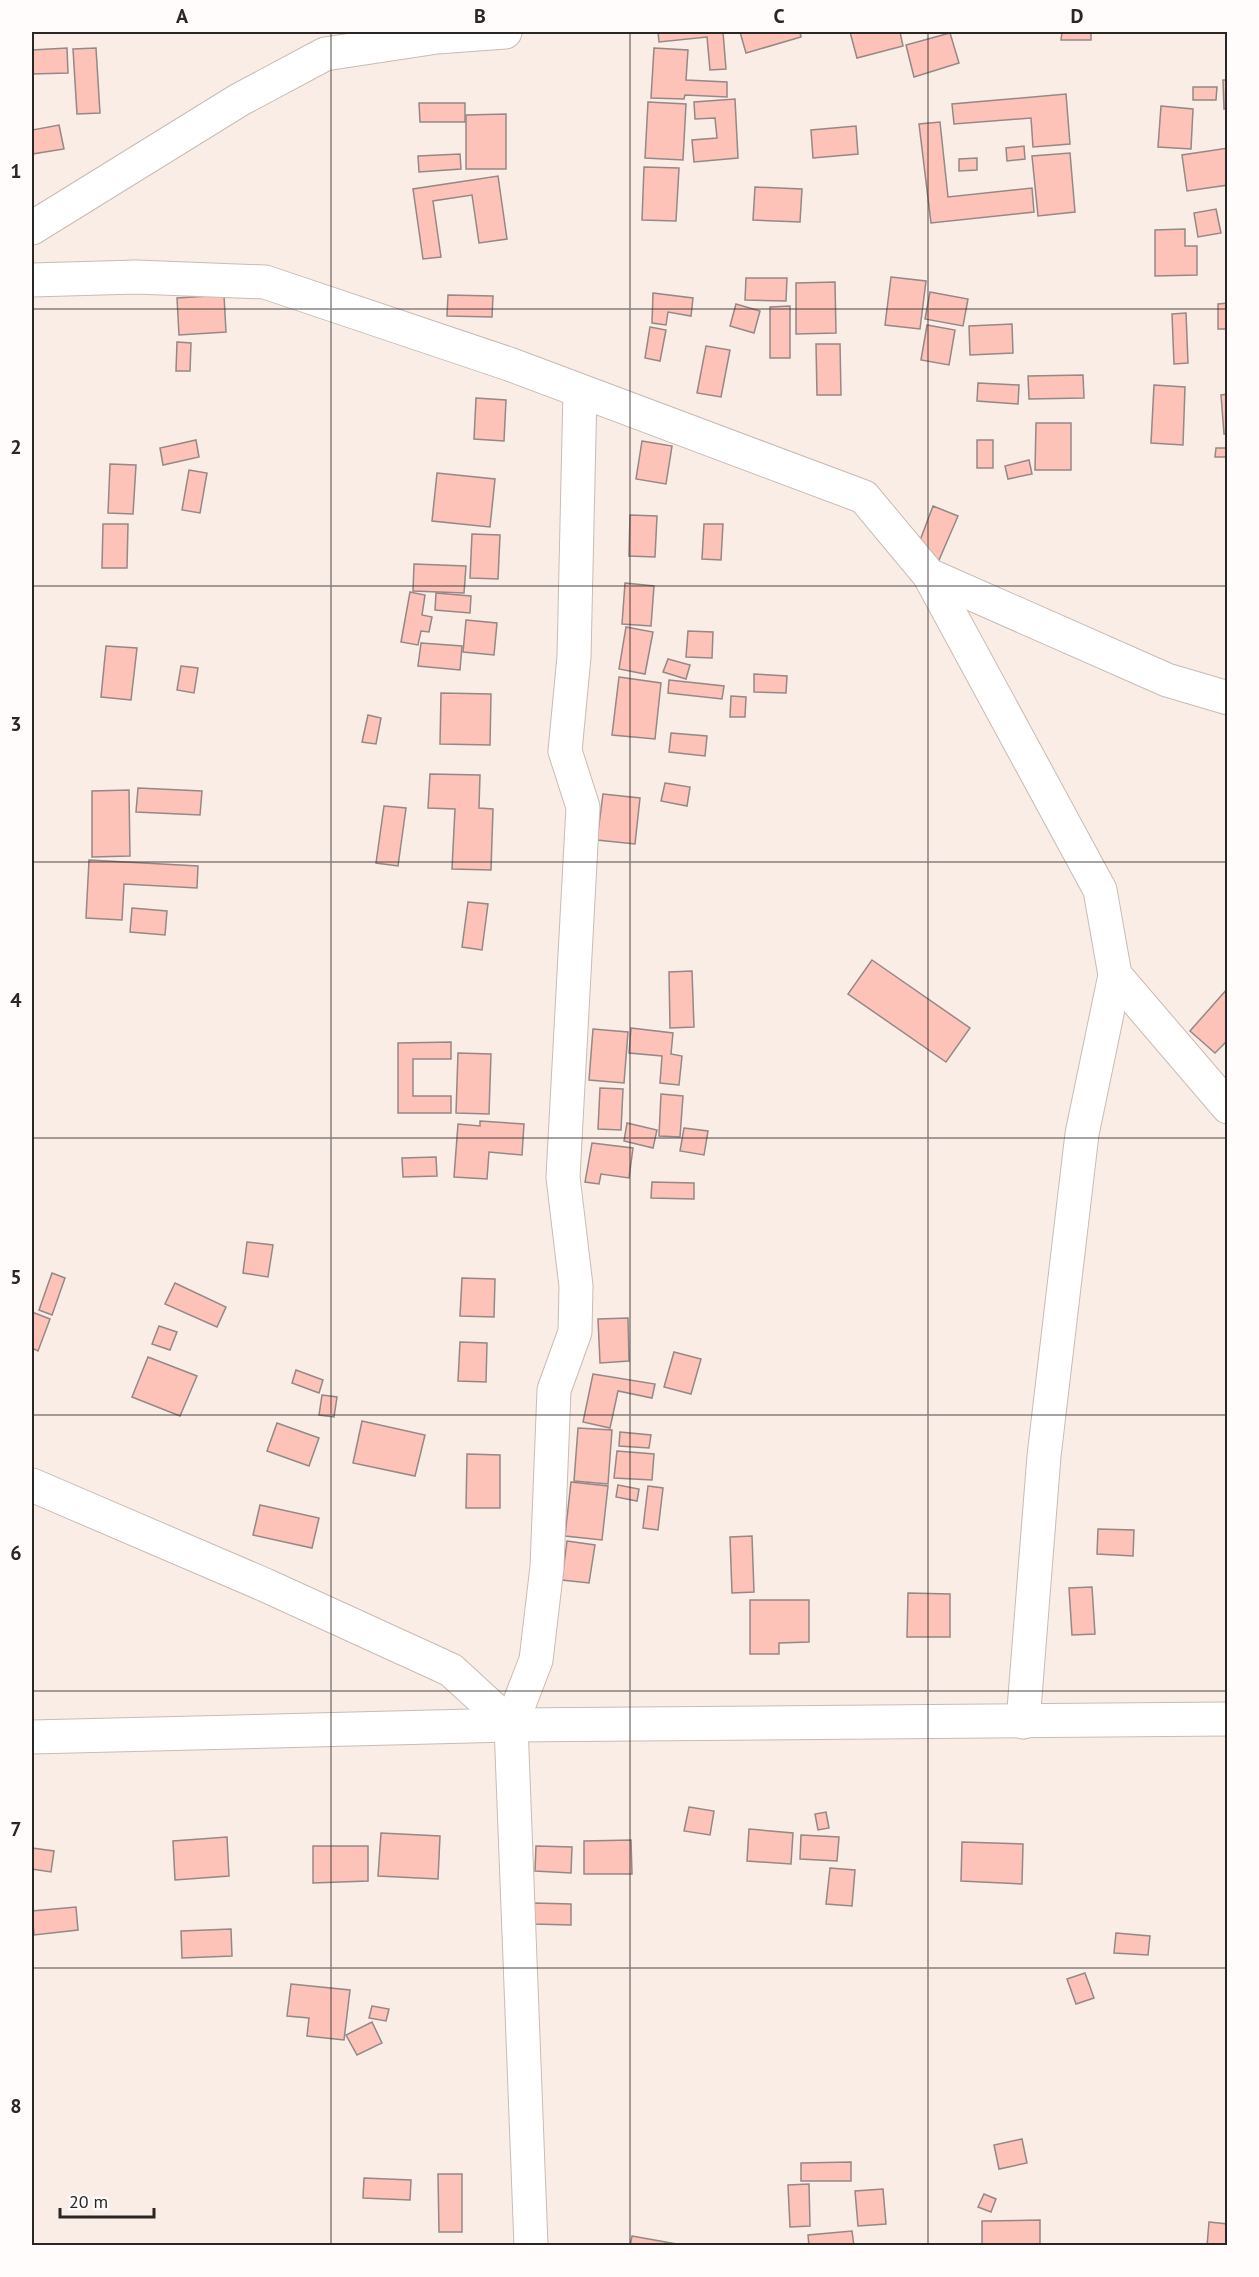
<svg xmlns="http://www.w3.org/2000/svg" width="1259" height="2277" viewBox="0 0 1259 2277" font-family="'PT Sans',sans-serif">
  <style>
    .building { fill: #fdc2b8; stroke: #958886; stroke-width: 1.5 }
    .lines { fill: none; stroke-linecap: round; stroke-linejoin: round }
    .minor-casing { stroke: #c8bcb5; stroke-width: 35 }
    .tertiary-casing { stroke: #c8bcb5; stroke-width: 35 }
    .minor { stroke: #fff; stroke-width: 33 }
    .tertiary { stroke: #fff; stroke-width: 33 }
    .grid { fill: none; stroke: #2a2623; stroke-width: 1.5; stroke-opacity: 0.55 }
    .neatline { fill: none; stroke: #2a2623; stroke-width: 2 }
    .grid-label { font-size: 20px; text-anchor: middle; font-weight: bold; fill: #2a2623 }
  </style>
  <rect width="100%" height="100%" fill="#f9ede6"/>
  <!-- building -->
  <g class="building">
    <polygon points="658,32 723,32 726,69 710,70 707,37 659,42"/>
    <polygon points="740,32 800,32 801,37 746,53"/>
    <polygon points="850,32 900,32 903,46 857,58"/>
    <polygon points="1062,32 1091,32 1091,40 1061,40"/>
    <polygon points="950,33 959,63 914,77 906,45"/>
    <polygon points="67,48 68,73 32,74 32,50"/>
    <polygon points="96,48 100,113 77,114 73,49"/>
    <polygon points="654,48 688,50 686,80 727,82 727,97 685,95 684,99 651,98"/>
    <polygon points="1223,80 1228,80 1228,108 1224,109"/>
    <polygon points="1193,87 1217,87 1216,100 1193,100"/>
    <polygon points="1066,94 1070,144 1033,147 1031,118 954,124 952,104"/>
    <polygon points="735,99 738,158 694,162 692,140 717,138 715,118 695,119 694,102"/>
    <polygon points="648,102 686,104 683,160 645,158"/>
    <polygon points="419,103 465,103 465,122 420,122"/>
    <polygon points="1161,106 1193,109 1191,149 1158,147"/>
    <polygon points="506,114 506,169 466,169 466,115"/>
    <polygon points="940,122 948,197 1032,188 1034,212 931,223 919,124"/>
    <polygon points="59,125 64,149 32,154 32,130"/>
    <polygon points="856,126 858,154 813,158 811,130"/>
    <polygon points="1024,146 1025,159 1007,161 1006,148"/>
    <polygon points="1228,148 1228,185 1187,191 1182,155"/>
    <polygon points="1070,153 1075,212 1038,216 1032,156"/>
    <polygon points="460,154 461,169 419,172 418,156"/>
    <polygon points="977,158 977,170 959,171 959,159"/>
    <polygon points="644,167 679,168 676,221 642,220"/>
    <polygon points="498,176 507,239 479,243 472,195 433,201 441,257 423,259 413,189"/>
    <polygon points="755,187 802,189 800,222 753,220"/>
    <polygon points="1216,209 1221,233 1198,237 1194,213"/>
    <polygon points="1185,229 1185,246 1197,246 1197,275 1155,276 1155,230"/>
    <polygon points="891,277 926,281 920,329 885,325"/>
    <polygon points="746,278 787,278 786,301 745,300"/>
    <polygon points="835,282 836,333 796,334 796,283"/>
    <polygon points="930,292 968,299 963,326 925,319"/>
    <polygon points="653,293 693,298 691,316 668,312 666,325 652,323"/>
    <polygon points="224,295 226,332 179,335 177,298"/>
    <polygon points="448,295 493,296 492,317 447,316"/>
    <polygon points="1228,303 1228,329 1218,329 1218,304"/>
    <polygon points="736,304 760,311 754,333 730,326"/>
    <polygon points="790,306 790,358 770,358 770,307"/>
    <polygon points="1186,313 1188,363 1174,364 1172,314"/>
    <polygon points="1012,324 1013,353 970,355 969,326"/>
    <polygon points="927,325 955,330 949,365 921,360"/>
    <polygon points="650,327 666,330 660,361 645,358"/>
    <polygon points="177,342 191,343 190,371 176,371"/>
    <polygon points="816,344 840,344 841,395 817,395"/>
    <polygon points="706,346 730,350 721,397 697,393"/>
    <polygon points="1083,375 1084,398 1029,399 1028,376"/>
    <polygon points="978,383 1019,385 1018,404 977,401"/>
    <polygon points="1154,385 1185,387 1183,445 1151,443"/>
    <polygon points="1228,394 1228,433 1224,434 1221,395"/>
    <polygon points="476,398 506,400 504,441 474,439"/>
    <polygon points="1036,423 1071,423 1071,470 1035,470"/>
    <polygon points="196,440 199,457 163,465 160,448"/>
    <rect x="977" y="440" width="16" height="28"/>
    <polygon points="642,441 672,446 666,484 636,479"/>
    <polygon points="1216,448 1228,448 1228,457 1215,457"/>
    <polygon points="1029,460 1032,474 1008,479 1005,466"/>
    <polygon points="110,464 136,465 133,514 108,513"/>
    <polygon points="189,470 207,473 200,513 182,510"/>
    <polygon points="437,473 495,479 490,527 432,521"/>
    <polygon points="933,506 958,516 939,560 916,551"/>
    <polygon points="630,515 657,516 655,557 629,556"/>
    <polygon points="103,524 128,524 127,568 102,568"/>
    <polygon points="704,524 723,524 721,560 702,559"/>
    <polygon points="472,534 500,535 498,579 470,578"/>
    <polygon points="414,564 466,566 464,593 413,591"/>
    <polygon points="625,583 654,586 651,626 622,624"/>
    <polygon points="410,592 425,595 422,615 432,617 429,632 421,631 418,645 401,642"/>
    <polygon points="436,593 471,596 470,613 435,610"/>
    <polygon points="466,620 497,623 494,655 463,652"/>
    <polygon points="626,627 653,632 645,674 619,669"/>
    <polygon points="688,631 713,632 712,658 686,657"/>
    <polygon points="421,643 462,646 460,670 418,666"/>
    <polygon points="106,646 137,648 131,700 101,697"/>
    <polygon points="668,659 690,665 686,679 663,672"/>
    <polygon points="181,666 198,668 194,693 177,690"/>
    <polygon points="754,674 787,676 786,693 754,692"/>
    <polygon points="619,677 661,683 655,739 612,735"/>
    <polygon points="669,680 724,686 722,699 668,693"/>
    <polygon points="441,693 491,694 490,745 440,744"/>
    <polygon points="731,696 746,697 745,717 730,717"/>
    <polygon points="368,715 381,718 376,744 362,742"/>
    <polygon points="671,733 707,736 705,756 669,752"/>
    <polygon points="430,774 480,775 479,808 493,809 491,870 452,869 455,809 428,808"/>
    <polygon points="665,783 690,787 687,806 661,801"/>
    <polygon points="138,788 202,791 200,815 136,812"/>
    <polygon points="129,790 130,856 92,857 92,791"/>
    <polygon points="603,794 640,798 635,844 597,840"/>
    <polygon points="384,806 406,808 398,866 376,863"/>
    <polygon points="89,860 198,866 197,888 124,884 122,920 86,918"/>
    <polygon points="468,902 488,904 482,950 462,947"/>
    <polygon points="132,908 167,911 165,935 130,932"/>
    <polygon points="872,960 970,1028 946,1062 848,994"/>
    <polygon points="692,971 694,1027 670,1028 669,972"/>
    <polygon points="1228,988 1228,1040 1215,1053 1190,1031"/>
    <polygon points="631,1028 673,1033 671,1054 682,1056 679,1085 660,1083 662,1056 629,1053"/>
    <polygon points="593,1029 628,1032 624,1083 589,1080"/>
    <polygon points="451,1042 451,1059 413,1059 413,1096 451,1096 451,1113 398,1113 398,1043"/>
    <polygon points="458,1053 491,1054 489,1114 456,1113"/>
    <polygon points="600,1088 623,1089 621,1130 598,1129"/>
    <polygon points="661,1094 683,1096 680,1137 659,1136"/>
    <polygon points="480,1121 524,1124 522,1155 489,1152 487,1179 454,1177 458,1124 480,1126"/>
    <polygon points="627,1123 657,1130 653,1148 624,1141"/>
    <polygon points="684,1128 708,1131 704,1155 680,1151"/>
    <polygon points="592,1143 633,1148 629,1178 601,1174 599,1184 585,1182"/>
    <polygon points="436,1157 437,1176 403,1177 402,1158"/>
    <polygon points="652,1182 694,1183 694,1199 651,1198"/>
    <polygon points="247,1242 273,1245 268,1277 243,1273"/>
    <polygon points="52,1273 65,1278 52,1315 39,1310"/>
    <polygon points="462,1278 495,1279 494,1317 460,1316"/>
    <polygon points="175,1283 226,1307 217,1327 165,1304"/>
    <polygon points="32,1312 50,1319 38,1351 32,1348"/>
    <polygon points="628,1318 629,1361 600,1363 598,1319"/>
    <polygon points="159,1326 177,1332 170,1350 152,1344"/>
    <polygon points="460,1342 487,1343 486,1382 458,1381"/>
    <polygon points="674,1352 701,1359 691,1394 664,1387"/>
    <polygon points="148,1357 197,1376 180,1416 132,1397"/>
    <polygon points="296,1370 323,1380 319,1393 292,1383"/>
    <polygon points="593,1374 655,1384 652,1398 618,1391 610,1428 583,1422"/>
    <polygon points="322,1395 337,1397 334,1417 319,1415"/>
    <polygon points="362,1421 425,1435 415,1476 353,1463"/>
    <polygon points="277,1423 319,1438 309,1466 267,1451"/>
    <polygon points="578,1428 612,1430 608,1484 574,1481"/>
    <polygon points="620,1432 651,1435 649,1448 619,1446"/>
    <polygon points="617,1451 654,1454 652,1480 614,1478"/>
    <polygon points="467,1454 500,1455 500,1508 466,1508"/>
    <polygon points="571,1482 608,1486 602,1540 565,1536"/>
    <polygon points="618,1485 639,1489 637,1501 616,1497"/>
    <polygon points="648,1486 663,1488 658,1530 643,1528"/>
    <polygon points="260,1505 319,1518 312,1548 253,1535"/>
    <polygon points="1098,1529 1134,1530 1133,1556 1097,1554"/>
    <polygon points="752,1536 754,1592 732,1593 730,1537"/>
    <polygon points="567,1541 595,1545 589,1583 562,1580"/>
    <polygon points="1092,1587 1095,1634 1072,1635 1069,1588"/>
    <polygon points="908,1593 950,1594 950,1637 907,1637"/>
    <polygon points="750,1600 809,1600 809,1642 779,1643 779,1654 750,1654"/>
    <polygon points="689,1807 714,1811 710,1835 684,1831"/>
    <polygon points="826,1812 829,1828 818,1830 815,1814"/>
    <polygon points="749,1829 793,1833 791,1864 747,1861"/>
    <polygon points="381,1833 440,1836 438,1879 378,1876"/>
    <polygon points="801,1835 839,1837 837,1861 800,1859"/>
    <polygon points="227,1837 229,1876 175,1880 173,1841"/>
    <polygon points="631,1840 632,1874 584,1874 584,1841"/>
    <polygon points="962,1842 1023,1844 1022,1884 961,1881"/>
    <polygon points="313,1846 368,1846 368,1881 313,1883"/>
    <polygon points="536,1846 572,1847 571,1873 535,1871"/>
    <polygon points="32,1848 54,1851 51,1872 32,1869"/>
    <polygon points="830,1868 855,1870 852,1906 826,1904"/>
    <polygon points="534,1903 571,1904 571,1925 533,1924"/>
    <polygon points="76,1907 78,1930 34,1935 32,1911"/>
    <polygon points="231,1929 232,1956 182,1958 181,1931"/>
    <polygon points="1116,1933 1150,1936 1148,1955 1114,1953"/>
    <polygon points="1085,1973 1094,1998 1076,2004 1067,1979"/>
    <polygon points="291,1984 350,1990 344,2040 307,2036 309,2018 287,2016"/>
    <polygon points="372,2006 389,2009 386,2021 369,2018"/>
    <polygon points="372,2022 382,2043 357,2055 346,2035"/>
    <polygon points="1022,2139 1027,2163 999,2169 994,2145"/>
    <polygon points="851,2162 851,2181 801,2181 801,2163"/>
    <polygon points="438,2174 462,2174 462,2232 439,2232"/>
    <polygon points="364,2178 411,2180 410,2200 363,2198"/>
    <polygon points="809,2184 810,2226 790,2227 788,2185"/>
    <polygon points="883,2189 886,2224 858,2226 855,2191"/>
    <polygon points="984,2194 996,2199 991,2212 978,2207"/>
    <polygon points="1040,2220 1040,2244 982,2245 982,2221"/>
    <polygon points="1209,2222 1228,2224 1228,2246 1207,2246"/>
    <polygon points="852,2231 854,2246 809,2246 808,2235"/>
    <polygon points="632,2236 688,2246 630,2246"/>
  </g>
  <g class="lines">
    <defs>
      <g id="minor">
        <polyline points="32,228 239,100 325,54 437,37 505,32"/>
        <polyline points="929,575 1100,890 1115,975 1228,1107"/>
        <polyline points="1023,1722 1044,1456 1082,1134 1115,975"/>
        <polyline points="32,1737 511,1725"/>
        <polyline points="531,2246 511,1725 536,1660 547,1567 554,1390 575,1332 576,1286 563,1177 583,807 565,751 574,657 580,391"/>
      </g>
      <g id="tertiary">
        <polyline points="32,280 136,277 265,282 509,364 864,497 929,575 1167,680 1228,698"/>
        <polyline points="32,1485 265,1585 451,1670 511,1725 1228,1719"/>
      </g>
    </defs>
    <!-- minor casing -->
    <use href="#minor" class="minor-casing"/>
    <!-- tertiary casing -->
    <use href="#tertiary" class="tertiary-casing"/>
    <!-- minor -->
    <use href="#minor" class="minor"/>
    <!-- tertiary -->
    <use href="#tertiary" class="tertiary"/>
  </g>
  <!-- grid -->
  <path class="grid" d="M331 32V2246M630 32V2246M928 32V2246M32 309H1228M32 586H1228M32 862H1228M32 1138H1228M32 1415H1228M32 1691H1228M32 1968H1228"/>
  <!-- border -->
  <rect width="1259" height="2277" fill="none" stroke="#fffcfb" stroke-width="66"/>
  <!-- scale -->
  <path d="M60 2208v9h94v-9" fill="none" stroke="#2a2623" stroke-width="3"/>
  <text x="69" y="2208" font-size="18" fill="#2a2623" stroke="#fffcfb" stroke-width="4.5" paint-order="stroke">20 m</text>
  <rect x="33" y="33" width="1193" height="2211" class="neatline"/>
  <g class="grid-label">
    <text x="182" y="23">A</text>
    <text x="480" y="23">B</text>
    <text x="779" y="23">C</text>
    <text x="1077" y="23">D</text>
    <text x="16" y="178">1</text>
    <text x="16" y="454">2</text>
    <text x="16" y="731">3</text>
    <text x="16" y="1007">4</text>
    <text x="16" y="1284">5</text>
    <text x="16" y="1560">6</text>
    <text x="16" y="1836">7</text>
    <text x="16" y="2113">8</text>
  </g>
</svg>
